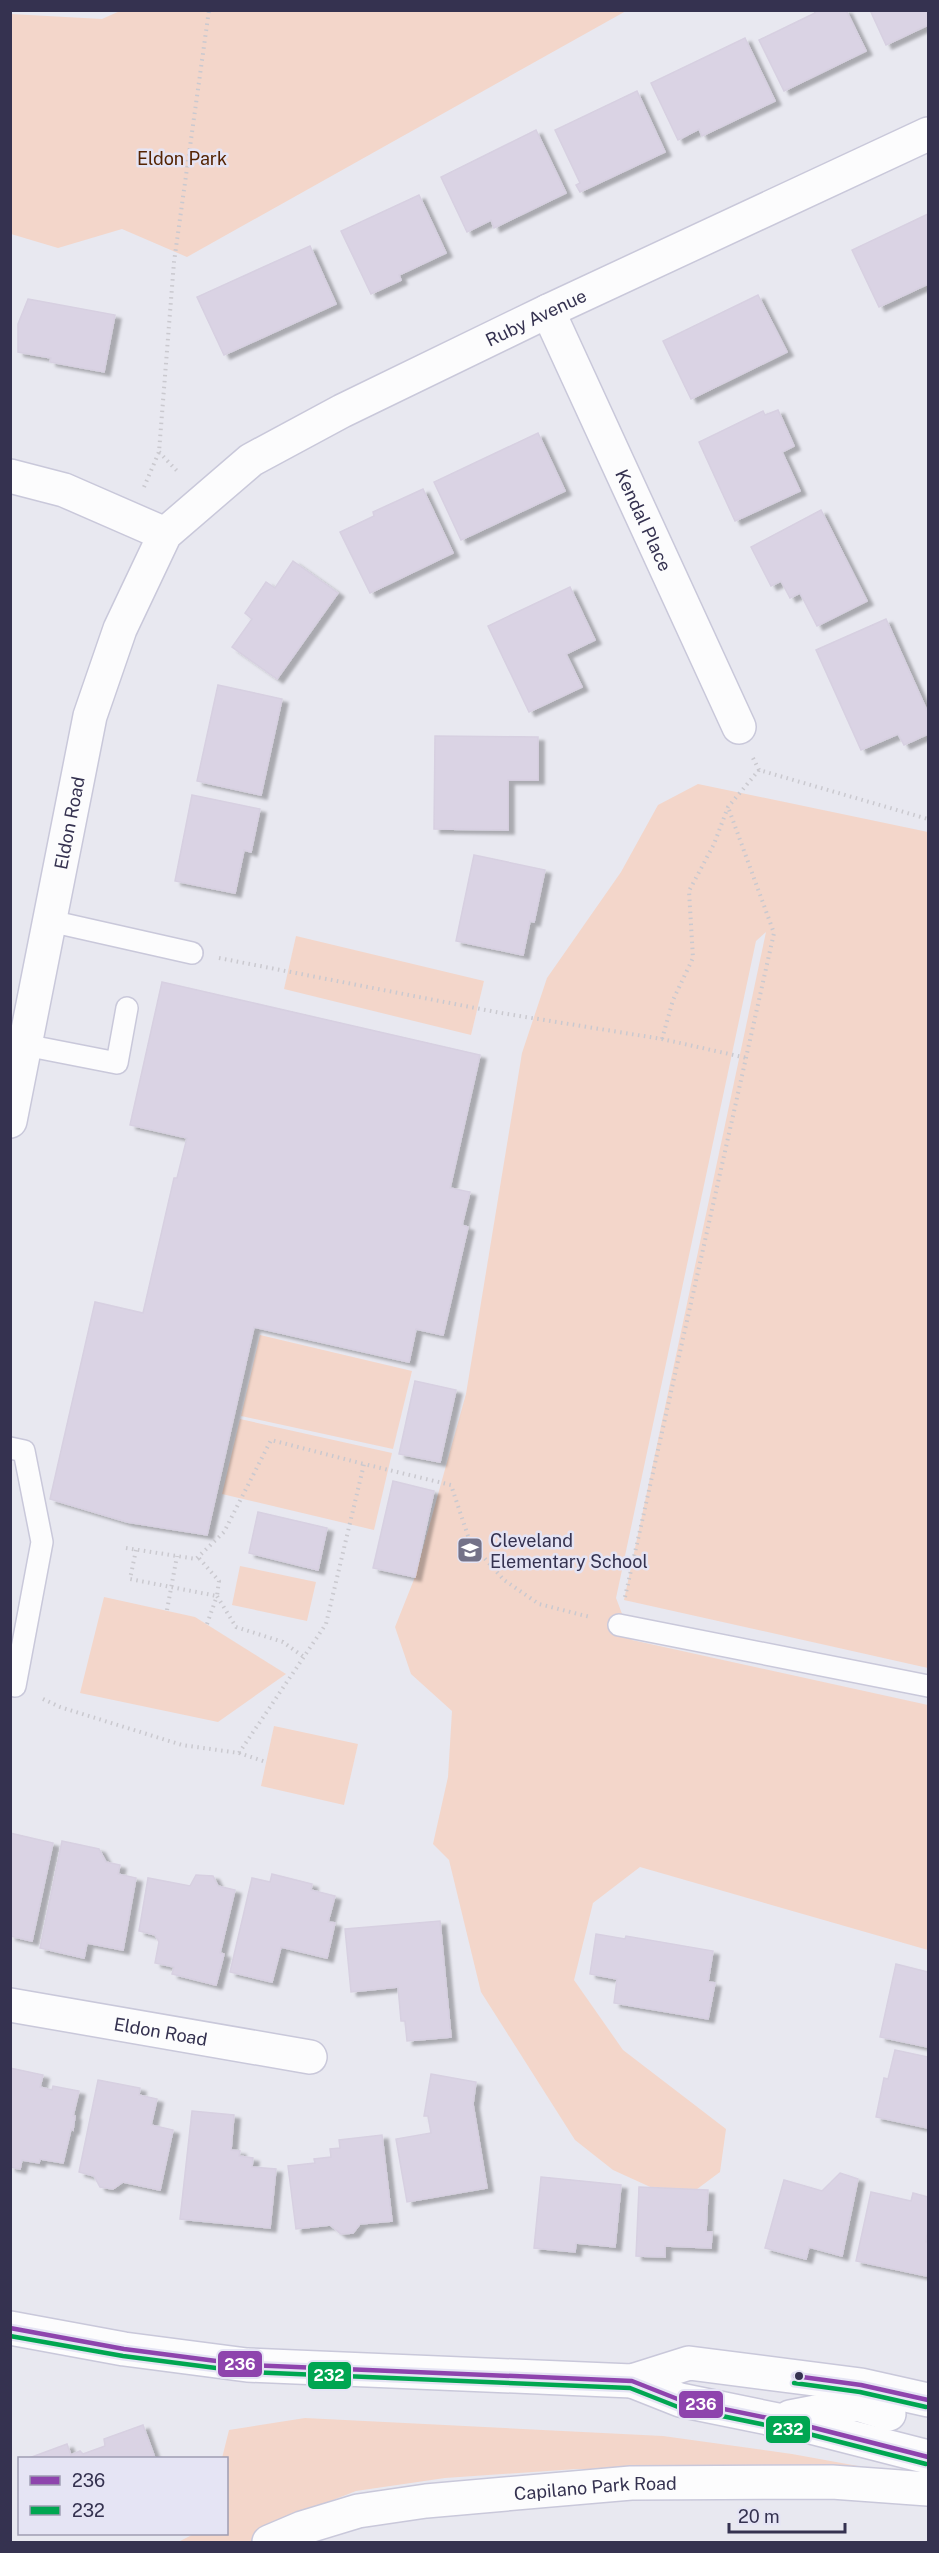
<svg xmlns="http://www.w3.org/2000/svg" width="939" height="2553" viewBox="0 0 939 2553" font-family="'Public Sans',sans-serif">
  <style>
    .green { fill: #f3d6ca }
    .building { fill: #dad3e4; stroke: #d7d0e1; stroke-width: 1.5; filter: url(#shadow) }
    .lines { fill: none; stroke-linecap: round; stroke-linejoin: round }
    .service-casing { stroke: #c9c8da; stroke-width: 24 }
    .minor-casing { stroke: #c9c8da; stroke-width: 36 }
    .secondary-casing { stroke: #c9c8da; stroke-width: 36 }
    .path { stroke: #cac9cf; stroke-width: 4; stroke-dasharray: 1.5 4.5; stroke-linecap: butt }
    .service { stroke: #fcfcfd; stroke-width: 21 }
    .minor { stroke: #fcfcfd; stroke-width: 33 }
    .secondary { stroke: #fcfcfd; stroke-width: 33 }
    .bus-1-casing { stroke: #e5e4f4; stroke-width: 9 }
    .bus-2-casing { stroke: #e5e4f4; stroke-width: 9 }
    .bus-1 { stroke: #8e44ad; stroke-width: 4.5 }
    .bus-2 { stroke: #00a651; stroke-width: 4.5 }
    .bus-dot { fill: #353250; stroke: #e5e4f4; stroke-width: 2 }
    .labels { text-anchor: middle; dominant-baseline: central; stroke-width: 5; stroke-linejoin: round; paint-order: stroke }
    .park-label { font-size: 18px; fill: #552403; stroke: #e5e4f4 }
    .street-label { font-size: 18px; fill: #353250; stroke: #e5e4f4 }
    .poi-label { font-size: 18px; fill: #353250; stroke: #e5e4f4; text-anchor: start }
    .line-badge { stroke: #e5e4f4; stroke-width: 2 }
    .badge-label { font-size: 16px; text-anchor: middle; font-weight: bold; fill: #fff }
  </style>
  <defs>
    <filter id="shadow"><feDropShadow dx="6" dy="4" stdDeviation="1.5" flood-color="#0004"/></filter>
  </defs>
  <rect width="100%" height="100%" fill="#e8e8f0"/>
  <!-- green -->
  <g class="green">
    <polygon points="120,11 120,10 626,11 187,257 122,229 58,248 11,234 11,14 102,19"/>
    <polygon points="698,784 928,832 928,1668 624,1600 766,932 756,941 616,1598 632,1640 928,1705 928,1950 640,1867 593,1903 574,1980 623,2050 726,2129 720,2172 681,2201 613,2170 575,2140 481,1992 449,1860 433,1844 448,1777 452,1711 411,1674 395,1627 415,1577 466,1394 522,1053 547,978 621,872 658,805"/>
    <polygon points="296,936 484,981 471,1035 284,989"/>
    <polygon points="260,1335 412,1371 393,1449 241,1416"/>
    <polygon points="240,1419 392,1453 374,1530 222,1494"/>
    <polygon points="240,1566 316,1582 307,1621 232,1605"/>
    <polygon points="104,1597 195,1617 286,1674 218,1722 80,1693"/>
    <polygon points="274,1726 358,1744 344,1805 261,1786"/>
    <polygon points="305,2418 663,2436 792,2454 858,2466 770,2469 576,2469 445,2478 356,2491 295,2515 251,2542 178,2542 194,2534 226,2534 226,2458 222,2458 229,2430"/>
  </g>
  <!-- building -->
  <g class="building">
    <polygon points="814,10 846,10 866,51 784,91 759,40 815,13"/>
    <polygon points="870,10 928,10 928,25 886,45"/>
    <polygon points="745,38 775,101 702,136 699,129 678,140 651,83"/>
    <polygon points="637,91 665,152 580,192 576,185 580,183 555,130"/>
    <polygon points="536,130 566,193 494,228 491,220 467,232 441,177"/>
    <polygon points="419,195 446,253 399,275 401,280 371,294 341,231"/>
    <polygon points="928,214 928,284 879,307 852,250"/>
    <polygon points="310,246 336,304 224,355 197,297"/>
    <polygon points="758,295 787,352 691,399 663,341"/>
    <polygon points="28,299 115,315 104,372 50,362 51,358 18,352 18,324"/>
    <polygon points="778,410 794,446 782,452 800,491 735,521 699,442 763,411 765,415"/>
    <polygon points="538,433 565,491 461,540 434,482"/>
    <polygon points="423,489 453,553 370,593 340,532 374,516 373,512"/>
    <polygon points="821,510 867,601 817,626 800,593 790,598 781,581 771,586 751,547"/>
    <polygon points="293,561 338,593 277,679 232,647 252,619 245,613 266,582 275,588"/>
    <polygon points="570,587 595,640 566,654 582,687 529,712 488,626"/>
    <polygon points="886,619 928,713 928,734 904,745 898,734 861,750 816,650"/>
    <polygon points="218,685 282,699 261,795 197,781"/>
    <polygon points="435,736 538,737 538,780 508,780 508,830 434,829"/>
    <polygon points="192,795 260,809 251,852 244,850 235,893 175,881"/>
    <polygon points="474,855 545,870 534,922 530,921 523,955 456,941"/>
    <polygon points="162,982 480,1055 450,1188 470,1192 462,1225 468,1227 443,1335 416,1329 409,1362 254,1327 207,1535 127,1522 50,1499 95,1302 143,1313 174,1178 177,1178 187,1138 130,1125"/>
    <polygon points="415,1381 456,1390 440,1462 399,1454"/>
    <polygon points="393,1481 434,1491 415,1577 373,1568"/>
    <polygon points="258,1512 327,1528 318,1570 249,1553"/>
    <polygon points="10,1833 53,1843 32,1941 10,1936"/>
    <polygon points="62,1841 99,1849 106,1862 120,1865 118,1874 136,1878 123,1950 87,1943 84,1958 40,1948"/>
    <polygon points="272,1874 312,1884 311,1890 335,1896 328,1922 335,1923 327,1958 281,1947 272,1982 230,1972 252,1878 270,1882"/>
    <polygon points="196,1875 213,1876 218,1886 235,1890 220,1953 224,1954 216,1985 172,1974 174,1967 155,1963 159,1942 155,1935 139,1931 148,1878 190,1886"/>
    <polygon points="440,1921 451,2037 407,2041 405,2021 401,2021 398,1987 351,1992 345,1929"/>
    <polygon points="596,1934 625,1939 626,1936 713,1951 708,1982 715,1983 708,2019 614,2003 617,1979 590,1974"/>
    <polygon points="896,1964 928,1972 928,2047 880,2037"/>
    <polygon points="895,2050 928,2057 928,2128 876,2117 884,2078 888,2079"/>
    <polygon points="10,2068 43,2075 40,2087 52,2090 53,2086 79,2091 73,2116 75,2116 73,2130 71,2129 63,2163 40,2159 39,2163 22,2160 20,2169 10,2167"/>
    <polygon points="431,2074 476,2082 473,2104 487,2188 407,2202 396,2139 431,2133 428,2116 424,2116"/>
    <polygon points="98,2080 140,2088 139,2095 157,2099 151,2125 173,2130 160,2190 123,2182 113,2189 100,2187 94,2176 79,2172"/>
    <polygon points="192,2111 234,2115 231,2150 240,2151 239,2156 253,2158 252,2167 276,2169 270,2228 180,2219"/>
    <polygon points="382,2135 392,2221 360,2224 353,2233 341,2234 330,2225 296,2229 288,2166 315,2163 314,2159 331,2157 330,2149 340,2148 339,2140"/>
    <polygon points="840,2173 858,2179 842,2256 809,2247 806,2259 765,2248 784,2180 822,2191"/>
    <polygon points="541,2177 621,2185 615,2247 576,2243 575,2252 534,2248"/>
    <polygon points="639,2187 708,2190 706,2232 712,2232 711,2248 665,2246 665,2257 636,2256"/>
    <polygon points="871,2192 911,2201 913,2193 928,2197 928,2228 926,2242 928,2243 928,2272 926,2276 856,2261"/>
    <polygon points="143,2425 155,2458 29,2458 67,2444 71,2455 80,2451 83,2454 105,2446 104,2439"/>
  </g>
  <g class="lines">
    <defs>
      <g id="service">
        <polyline points="50,921 192,953"/>
        <polyline points="25,1045 117,1063 127,1008"/>
        <polyline points="10,1448 24,1451 42,1542 15,1686 10,1685"/>
        <polyline points="619,1625 928,1686"/>
      </g>
      <g id="minor">
        <path id="s1" d="M548 311 739 727"/>
        <polyline points="10,476 64,490 165,534"/>
        <path id="s2" d="M10 1121 90 716 120 629 165 534 251 460 342 411 548 311 928 134"/>
        <path id="s3" d="M10 2005 310 2057"/>
        <path id="s4" d="M269 2542 302 2528 358 2511 426 2501 631 2483 832 2482 928 2489"/>
      </g>
      <g id="secondary">
        <polyline points="10,2328 124,2349 247,2365 632,2381 689,2363 861,2385 928,2400"/>
        <polyline points="632,2381 680,2400 807,2426 928,2457"/>
        <polyline points="790,2417 857,2404 889,2414"/>
      </g>
    </defs>
    <!-- service casing -->
    <use href="#service" class="service-casing"/>
    <!-- minor casing -->
    <use href="#minor" class="minor-casing"/>
    <!-- secondary casing -->
    <use href="#secondary" class="secondary-casing"/>
    <!-- path -->
    <g class="path">
      <polyline points="159,452 179,473"/>
      <polyline points="144,487 159,452 174,262 209,10"/>
      <polyline points="753,758 759,770 928,819"/>
      <polyline points="219,958 501,1013 662,1039 747,1058"/>
      <polyline points="662,1039 673,1000 693,958 689,891 714,844 728,807 759,770"/>
      <polyline points="126,1548 196,1559 224,1532 271,1440 364,1464"/>
      <polyline points="136,1550 130,1579 217,1596 219,1581 198,1557"/>
      <polyline points="625,1597 774,933 728,807"/>
      <polyline points="167,1610 177,1556"/>
      <polyline points="207,1624 217,1596 236,1627 283,1642 304,1657"/>
      <polyline points="43,1699 60,1707 182,1745 239,1753 326,1624 364,1464 451,1485 470,1542 504,1580 539,1604 590,1617"/>
      <polyline points="239,1753 266,1762"/>
    </g>
    <!-- service -->
    <use href="#service" class="service"/>
    <!-- minor -->
    <use href="#minor" class="minor"/>
    <!-- secondary -->
    <use href="#secondary" class="secondary"/>
    <defs>
      <g id="bus-1">
        <polyline points="10,2328 124,2349 247,2365 632,2381 680,2400 807,2426 928,2457"/>
        <polyline points="795,2376 861,2385 928,2400"/>
      </g>
      <g id="bus-2">
        <polyline points="10,2336 123,2356 247,2372 630,2388 678,2407 805,2433 926,2464"/>
        <polyline points="794,2383 860,2392 926,2407"/>
      </g>
    </defs>
    <!-- bus-1 casing -->
    <use href="#bus-1" class="bus-1-casing"/>
    <!-- bus-2 casing -->
    <use href="#bus-2" class="bus-2-casing"/>
    <!-- bus-1 -->
    <use href="#bus-1" class="bus-1"/>
    <!-- bus-2 -->
    <use href="#bus-2" class="bus-2"/>
  </g>
  <!-- icons -->
  <defs>
    <symbol id="school-square" viewBox="-11 -11 22 22"><rect x="-9" y="-9" width="18" height="18" rx="4" fill="#747288" stroke="#e5e4f4"/><path d="M0-5L7-2L0 1L-7-2ZM-4 1L0 2.5L4 1V4Q0 6-4 4Z" fill="#fff"/></symbol>
  </defs>
  <g fill-rule="evenodd">
    <use href="#school-square" x="455" y="1535" width="30" height="30"/>
  </g>
  <!-- markers -->
  <circle class="bus-dot" cx="799" cy="2376" r="5"/>
  <g class="labels">
    <!-- park labels -->
    <g class="park-label">
      <text x="182" y="158">Eldon Park</text>
    </g>
    <!-- street labels -->
    <g class="street-label">
      <text stroke="none"><textPath href="#s2" startOffset="1042">Ruby Avenue</textPath></text>
      <text stroke="none"><textPath href="#s1" startOffset="230">Kendal Place</textPath></text>
      <text stroke="none"><textPath href="#s2" startOffset="304">Eldon Road</textPath></text>
      <text stroke="none"><textPath href="#s3" startOffset="153">Eldon Road</textPath></text>
      <text stroke="none"><textPath href="#s4" startOffset="333">Capilano Park Road</textPath></text>
    </g>
    <!-- poi labels -->
    <g class="poi-label">
      <text x="490" y="1540">Cleveland<tspan x="490" dy="21">Elementary School</tspan></text>
    </g>
  </g>
  <g class="line-badge">
    <rect x="217" y="2350" width="46" height="28" rx="6" fill="#8e44ad"/>
    <rect x="307" y="2361" width="45" height="29" rx="6" fill="#00a651"/>
    <rect x="678" y="2390" width="46" height="29" rx="6" fill="#8e44ad"/>
    <rect x="765" y="2415" width="46" height="29" rx="6" fill="#00a651"/>
  </g>
  <g class="badge-label">
    <text x="240" y="2370">236</text>
    <text x="329" y="2381">232</text>
    <text x="701" y="2410">236</text>
    <text x="788" y="2435">232</text>
  </g>
  <!-- border -->
  <rect width="939" height="2553" fill="none" stroke="#353250" stroke-width="24"/>
  <!-- legend -->
  <rect x="18" y="2457" width="210" height="78" fill="#e5e4f4" stroke="#9f9db2" stroke-width="1.5"/>
  <rect x="30" y="2476" width="30" height="9" fill="#8e44ad" stroke="#9f9db2" stroke-width="1.5"/>
  <text x="72" y="2487" font-size="18" fill="#353250">236</text>
  <rect x="30" y="2506" width="30" height="9" fill="#00a651" stroke="#9f9db2" stroke-width="1.5"/>
  <text x="72" y="2517" font-size="18" fill="#353250">232</text>
  <!-- scale -->
  <path d="M729 2523v9h116v-9" fill="none" stroke="#353250" stroke-width="3"/>
  <text x="738" y="2523" font-size="18" fill="#353250" stroke="#e5e4f4" stroke-width="4.5" paint-order="stroke">20 m</text>
</svg>
